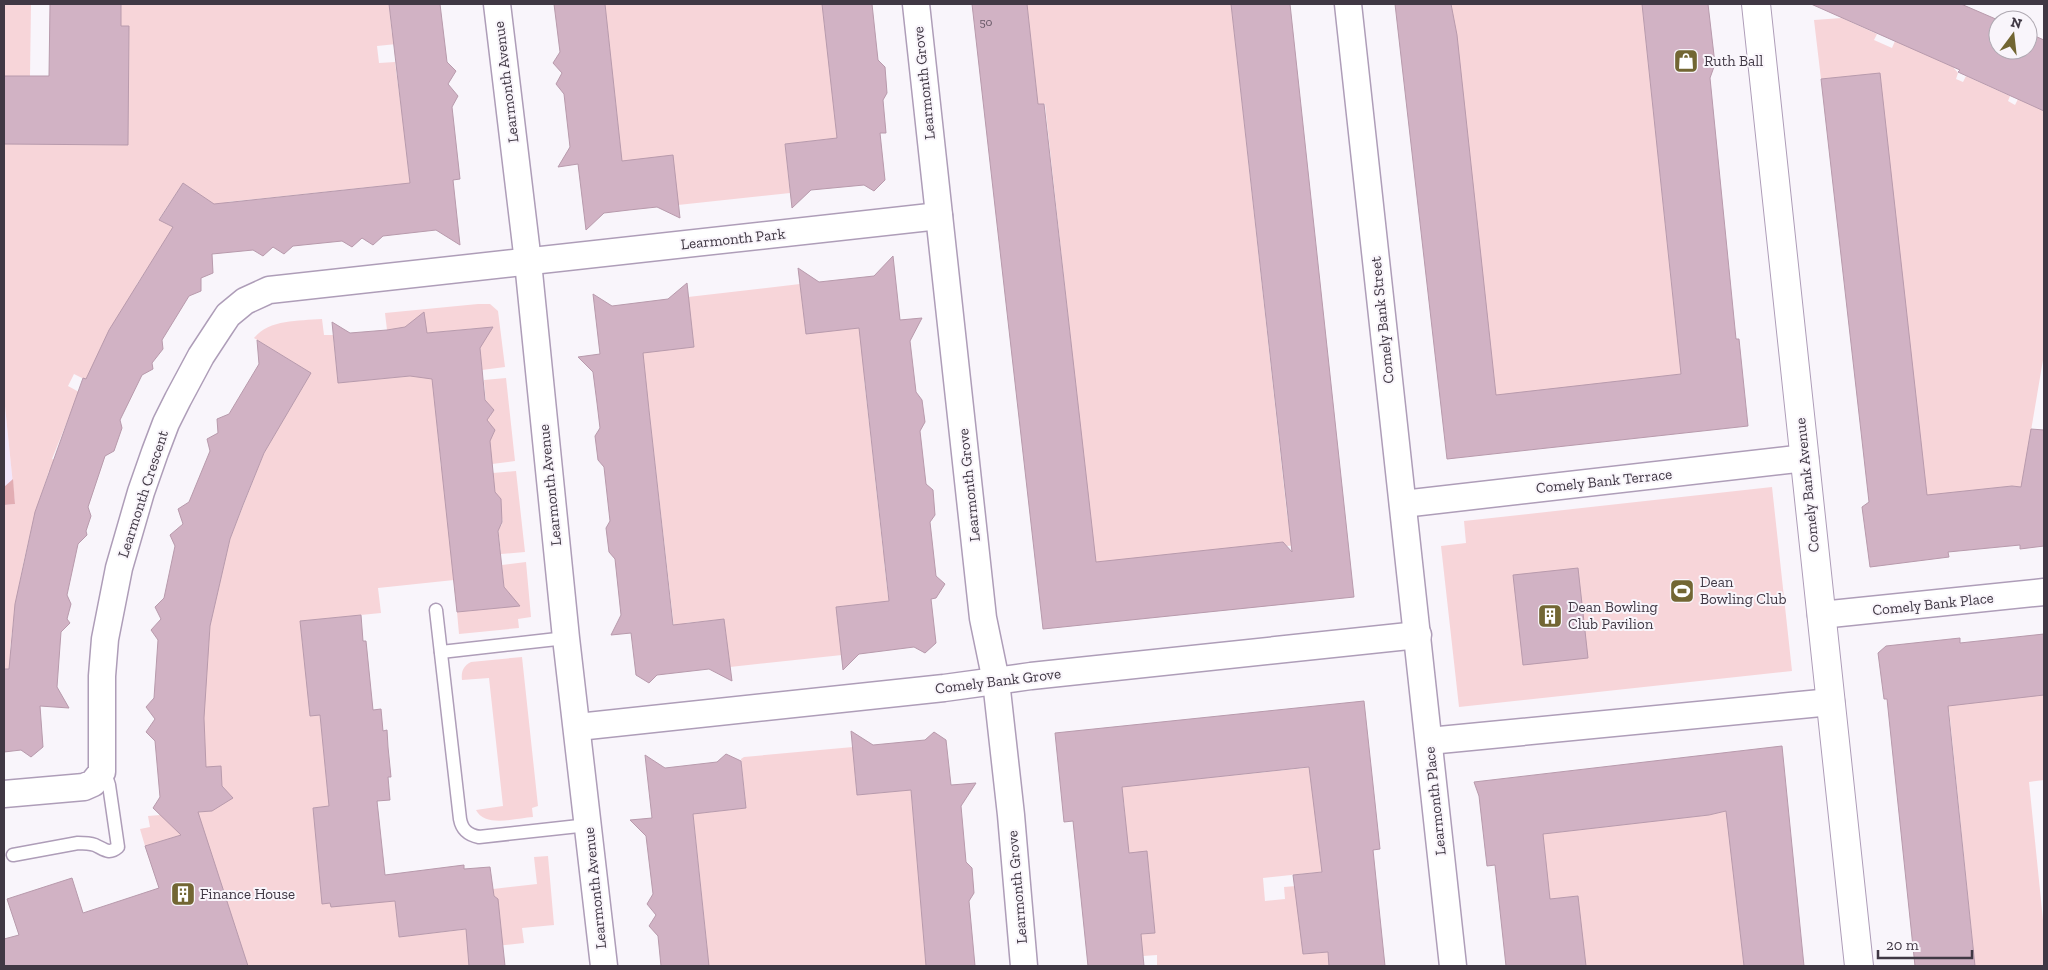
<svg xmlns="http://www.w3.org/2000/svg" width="2048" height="970" viewBox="0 0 2048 970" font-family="'Zilla Slab',serif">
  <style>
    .built { fill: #f3e6fb }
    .green { fill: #f7d5d9 }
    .forest { fill: #e2adb3 }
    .building { fill: #d1b2c4; stroke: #b89aac }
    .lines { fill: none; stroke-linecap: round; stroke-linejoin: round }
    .lane-casing { stroke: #ae9db8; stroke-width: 15 }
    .street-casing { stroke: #ae9db8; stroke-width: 29 }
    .secondary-casing { stroke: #ae9db8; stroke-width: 30 }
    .lane { stroke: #fff; stroke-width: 12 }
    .street { stroke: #fff; stroke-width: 26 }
    .secondary { stroke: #fff; stroke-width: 28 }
    .labels { text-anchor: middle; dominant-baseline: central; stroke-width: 4; stroke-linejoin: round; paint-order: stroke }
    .number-label { font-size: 12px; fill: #645664 }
    .poi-label { font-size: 15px; fill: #403844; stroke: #f9f5fb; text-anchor: start }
    .street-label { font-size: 15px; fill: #403844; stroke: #f9f5fb }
  </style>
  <rect width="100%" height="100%" fill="#f9f5fb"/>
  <!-- built -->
  <polygon class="built" points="4,397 15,504 4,505"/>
  <!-- green -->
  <g class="green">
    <polygon points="4,4 31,4 30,76 4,76"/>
    <path d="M121 4H389L392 34 414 32 416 42 377 46 379 63 395 62 404 130 426 128 405 141 410 184 401 206 398 184 227 202 204 217 212 203 183 183 159 219 174 228 137 284 104 389 74 374 68 386 79 392 52 459 72 467 69 477 49 471C29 529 16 589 10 650L31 653 9 669H4V505L15 504 4 397V144L128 145 129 26H121Z"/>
    <polygon points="605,4 822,4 836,127 857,125 829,159 827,139 785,144 790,193 678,205 624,181"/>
    <polygon points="1027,4 1231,4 1287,514 1289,525 1298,545 1287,546 1283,542 1091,566 1092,534 1045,104 1038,104"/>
    <polygon points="1451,4 1642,4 1678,346 1690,371 1681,374 1506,394 1493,399 1456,34"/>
    <polygon points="1842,18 1877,34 1874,40 1892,48 1895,41 1953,67 1958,73 1956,79 1963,82 1966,76 2010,96 2008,101 2015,105 2018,99 2044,111 2044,354 2026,460 2033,488 2012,486 1947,493 1943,499 1927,500 1876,75 1872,74 1821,79 1814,20"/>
    <polygon points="800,284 806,333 847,329 845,308 857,307 886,375 864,378 873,458 894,456 896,466 874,469 883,551 906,558 884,561 891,622 880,624 878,602 836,607 842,655 730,667 724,619 685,623 687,643 676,645 640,331 655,351 694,347 688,297"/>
    <polygon points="478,304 490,304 498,311 505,367 482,370 480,344 485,340 485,335 479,332 478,328 427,333 408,327 387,330 385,313"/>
    <path d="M322 319 324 335H333L338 383 452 372 433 385 441 467 462 465 443 479 454 580 378 588 381 613 300 621 310 715H320L329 806 313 808 322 903 392 878 399 937 496 926 493 889 537 884 534 857 548 856 554 925 522 928 524 943 468 949 469 966H248L203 828 145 846 140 829 150 827 148 816 210 811 228 796 224 788 185 769 203 718 210 626 230 539 264 453 311 373 254 338C270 319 298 321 322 319Z"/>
    <polygon points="506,378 515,461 492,464 489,437 492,437 494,432 491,425 488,425 487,417 490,417 492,412 486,404 484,380"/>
    <path d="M516 471 525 552 501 554 498 527 501 526C502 523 503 522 502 518 497 503 494 489 493 473Z"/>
    <polygon points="1772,487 1792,671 1459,707 1441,546 1466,543 1464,521"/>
    <polygon points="526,562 531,617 518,619 519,628 459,634 457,612 506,607 502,565"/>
    <path d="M522 657 538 806 532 808 533 817C516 818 485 828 476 810L503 806 489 678 462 680C461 672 463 666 471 662Z"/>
    <polygon points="2044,695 2044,780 2029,782 2044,930 2044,966 1975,966 1949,709 1942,706"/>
    <polygon points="853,747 857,795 901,791 899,769 909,768 926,966 709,966 708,956 686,948 707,945 691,793 704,813 746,808 741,759 744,757"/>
    <polygon points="1316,765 1375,866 1263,878 1265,901 1285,899 1284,887 1321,884 1302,943 1303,954 1328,952 1329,966 1157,966 1157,955 1143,956 1140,934 1155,933 1147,852 1077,858 1073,821 1125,816 1124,802 1113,784 1125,786 1306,768"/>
    <polygon points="1726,806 1744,966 1586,966 1585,964 1560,966 1558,942 1579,908 1578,896 1506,904 1501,864 1546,859 1542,829 1547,829 1552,833 1709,815 1722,812"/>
  </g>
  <!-- forest -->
  <polygon class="forest" points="13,479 15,504 4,505 4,487"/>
  <!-- building -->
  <g class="building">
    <polygon points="50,4 121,4 121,26 129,26 128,145 4,144 4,76 49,76"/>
    <polygon points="389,4 440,4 447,62 456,71 448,84 458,96 452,107 460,179 453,180 460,245 436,230 383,236 373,245 362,238 352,247 342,241 293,246 284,254 273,247 263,256 253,250 212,254 213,273 201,278 201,291 189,296 162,340 163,349 152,363 153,369 142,375 120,420 122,428 114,451 105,456 88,507 91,516 86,531 87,535 78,544 67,595 71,604 67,619 70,623 61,632 57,687 69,708 40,706 43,747 31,757 21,750 4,752 4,669 9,669 15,604 35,512 83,378 86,379 109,330 173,227 159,220 183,183 214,204 410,183"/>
    <polygon points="554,4 605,4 622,161 673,155 680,218 657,207 629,210 604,213 586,230 578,164 558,167 570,147 564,94 556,84 562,73 553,63 560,52"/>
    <polygon points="822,4 872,4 878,60 885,67 887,93 883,100 886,133 880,133 885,180 874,191 864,185 811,190 792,208 785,144 837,138"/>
    <polygon points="972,4 1027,4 1038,104 1044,104 1096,562 1283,542 1292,552 1231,4 1290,4 1354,597 1043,629"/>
    <polygon points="1395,4 1451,4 1457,35 1496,395 1681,374 1642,4 1708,4 1715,64 1710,78 1736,339 1739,339 1748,426 1447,459"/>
    <polygon points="1811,4 1961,4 1998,20 1998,50 2028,50 2028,33 2044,40 2044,111 1958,72 1960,70"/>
    <polygon points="1880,73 1927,495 2012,486 2021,487 2031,429 2044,430 2044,546 2020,549 2020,545 1948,552 1949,557 1870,567 1862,507 1869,502 1821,79"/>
    <polygon points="893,256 900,320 922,318 910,341 916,392 922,400 925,422 920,431 926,484 933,490 935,515 930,522 936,576 945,584 936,598 931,599 936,643 925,653 914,647 859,654 843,670 836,607 889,601 859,328 806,334 798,268 819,282 874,276"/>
    <polygon points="687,283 694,347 643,353 649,410 673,625 724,619 732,681 709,669 657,675 649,683 636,675 631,633 611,635 621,615 615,559 609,552 606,528 610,521 604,467 598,460 595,436 600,428 597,403 593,372 578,357 600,354 593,294 612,306 668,299"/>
    <polygon points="424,312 427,333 493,327 480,348 485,400 494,410 487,420 495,430 490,441 495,492 501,499 502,522 498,531 504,587 520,606 457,612 432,379 410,376 338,383 332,322 350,333 387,330 405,327"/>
    <polygon points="257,340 311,373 264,453 243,505 230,539 210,626 204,718 206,767 221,766 222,786 233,798 212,811 198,812 248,966 4,966 4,939 19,935 7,899 72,878 83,913 159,888 145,846 181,835 153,808 160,797 155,741 146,732 155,719 146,707 154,698 158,640 151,630 161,619 155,607 164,598 175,546 170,535 183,524 178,509 189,502 210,451 207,439 218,433 217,419 229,414 259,364"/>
    <polygon points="1578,568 1588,658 1523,665 1513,575"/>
    <polygon points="361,615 363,641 366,641 373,710 381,709 383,731 387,730 388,747 391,777 388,777 390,800 377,801 385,875 464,865 464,869 490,867 494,896 498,899 505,966 469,966 466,929 399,937 395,901 331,907 330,903 322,904 313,808 329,806 320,715 310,716 300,621"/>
    <polygon points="2044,634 2044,695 1948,706 1975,966 1915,966 1887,699 1884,699 1878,653 1886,646 1960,638 1960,643"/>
    <polygon points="1364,701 1380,849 1373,850 1385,966 1329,966 1328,952 1303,954 1293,875 1322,872 1309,767 1122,787 1129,853 1147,851 1155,933 1141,934 1144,966 1088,966 1073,821 1064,822 1055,733"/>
    <polygon points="851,731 873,745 925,740 934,732 946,740 951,785 976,783 961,806 966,862 972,868 974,893 969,901 975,966 926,966 911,790 857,795"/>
    <polygon points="1782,746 1804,966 1744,966 1726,811 1709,815 1543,834 1550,899 1578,896 1586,966 1506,966 1495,865 1487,866 1479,796 1474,782"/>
    <polygon points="726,754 741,761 746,808 693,814 709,966 661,966 658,936 649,926 656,915 647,904 653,894 646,836 630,820 652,818 645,755 665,768 717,762"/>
  </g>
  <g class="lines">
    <defs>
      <g id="lane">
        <path d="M436 610 460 819C462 830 468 835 479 837L588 825"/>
        <polyline points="441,652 566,638"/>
        <path d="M13 855 78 843C84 843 89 843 95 845 104 849 109 855 118 847L109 785 104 770"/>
      </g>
      <g id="street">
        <polyline points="497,4 528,262 566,638 604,966"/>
        <polyline points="916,4 983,618 996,681 1011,815 1024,966"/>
        <polyline points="1348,4 1453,966"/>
        <polyline points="1403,504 1805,458"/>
        <polyline points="1821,615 2044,592"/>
        <polyline points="578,727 944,688 1031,676 1418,635"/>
        <polyline points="1429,741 1831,702"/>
        <polyline points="4,794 84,787 93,783 102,772 102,676 105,639 119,568 141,492 155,452 166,423 178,399 201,356 220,327 228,315 245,301 269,290 939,216"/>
      </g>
      <polyline id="secondary" points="1756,4 1859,966"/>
    </defs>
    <!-- lane casing -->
    <use href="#lane" class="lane-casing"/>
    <!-- street casing -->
    <use href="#street" class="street-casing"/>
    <!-- secondary casing -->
    <use href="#secondary" class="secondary-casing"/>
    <!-- lane -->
    <use href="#lane" class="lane"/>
    <!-- street -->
    <use href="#street" class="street"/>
    <!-- secondary -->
    <use href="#secondary" class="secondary"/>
  </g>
  <!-- icons -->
  <defs>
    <symbol id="shop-square" viewBox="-11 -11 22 22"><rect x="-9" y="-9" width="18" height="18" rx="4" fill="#726633" stroke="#f9f5fb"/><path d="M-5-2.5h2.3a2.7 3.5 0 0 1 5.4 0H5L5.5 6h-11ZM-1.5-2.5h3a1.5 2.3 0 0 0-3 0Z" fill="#fff"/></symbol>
    <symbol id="stadium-square" viewBox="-11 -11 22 22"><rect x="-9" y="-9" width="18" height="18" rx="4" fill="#726633" stroke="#f9f5fb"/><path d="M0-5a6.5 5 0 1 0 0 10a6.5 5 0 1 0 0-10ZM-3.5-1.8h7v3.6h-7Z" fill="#fff"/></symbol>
    <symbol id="building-square" viewBox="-11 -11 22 22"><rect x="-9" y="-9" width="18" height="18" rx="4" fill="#726633" stroke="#f9f5fb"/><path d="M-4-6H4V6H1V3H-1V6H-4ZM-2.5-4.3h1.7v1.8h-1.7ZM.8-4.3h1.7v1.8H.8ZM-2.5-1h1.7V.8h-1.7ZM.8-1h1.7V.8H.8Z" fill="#fff"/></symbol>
  </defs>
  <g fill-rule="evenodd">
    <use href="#shop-square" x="1672" y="47" width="28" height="28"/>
    <use href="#stadium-square" x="1668" y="577" width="28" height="28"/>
    <use href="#building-square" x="1536" y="602" width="28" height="28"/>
    <use href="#building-square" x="169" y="880" width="28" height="28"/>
  </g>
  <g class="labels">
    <!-- number labels -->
    <g class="number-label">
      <text x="986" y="22">50</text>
    </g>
    <!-- poi labels -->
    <g class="poi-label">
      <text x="1704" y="61">Ruth Ball</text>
      <text x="1700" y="582">Dean<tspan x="1700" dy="17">Bowling Club</tspan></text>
      <text x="1568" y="607">Dean Bowling<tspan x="1568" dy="17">Club Pavilion</tspan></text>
      <text x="200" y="894">Finance House</text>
    </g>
    <!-- street labels -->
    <g class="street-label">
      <text transform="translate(506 82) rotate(-97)">Learmonth Avenue</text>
      <text transform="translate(924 83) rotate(-96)">Learmonth Grove</text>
      <text transform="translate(733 239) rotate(-6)">Learmonth Park</text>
      <text transform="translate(1382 320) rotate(-96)">Comely Bank Street</text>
      <text transform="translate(1604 481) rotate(-6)">Comely Bank Terrace</text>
      <text transform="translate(550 485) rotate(-96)">Learmonth Avenue</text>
      <text transform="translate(969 485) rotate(-96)">Learmonth Grove</text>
      <text transform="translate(1807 485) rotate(-96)">Comely Bank Avenue</text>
      <text transform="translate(143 494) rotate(-72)">Learmonth Crescent</text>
      <text transform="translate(1933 604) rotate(-6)">Comely Bank Place</text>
      <text transform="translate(998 681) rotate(-7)">Comely Bank Grove</text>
      <text transform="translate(1435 801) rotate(-96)">Learmonth Place</text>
      <text transform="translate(1017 887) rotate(-95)">Learmonth Grove</text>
      <text transform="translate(595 888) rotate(-96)">Learmonth Avenue</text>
    </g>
  </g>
  <!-- border -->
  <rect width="2048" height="970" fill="none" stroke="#403844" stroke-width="10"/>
  <!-- north arrow -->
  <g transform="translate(2013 35) rotate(15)"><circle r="24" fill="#f9f5fb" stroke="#afa9b2"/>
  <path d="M0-4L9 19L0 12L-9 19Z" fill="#726633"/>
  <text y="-8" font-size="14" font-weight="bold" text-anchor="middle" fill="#403844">N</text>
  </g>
  <!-- scale -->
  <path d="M1878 950v8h94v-8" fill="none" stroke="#403844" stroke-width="2.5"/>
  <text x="1886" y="950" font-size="15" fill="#403844" stroke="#f9f5fb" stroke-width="4" paint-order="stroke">20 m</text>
</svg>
